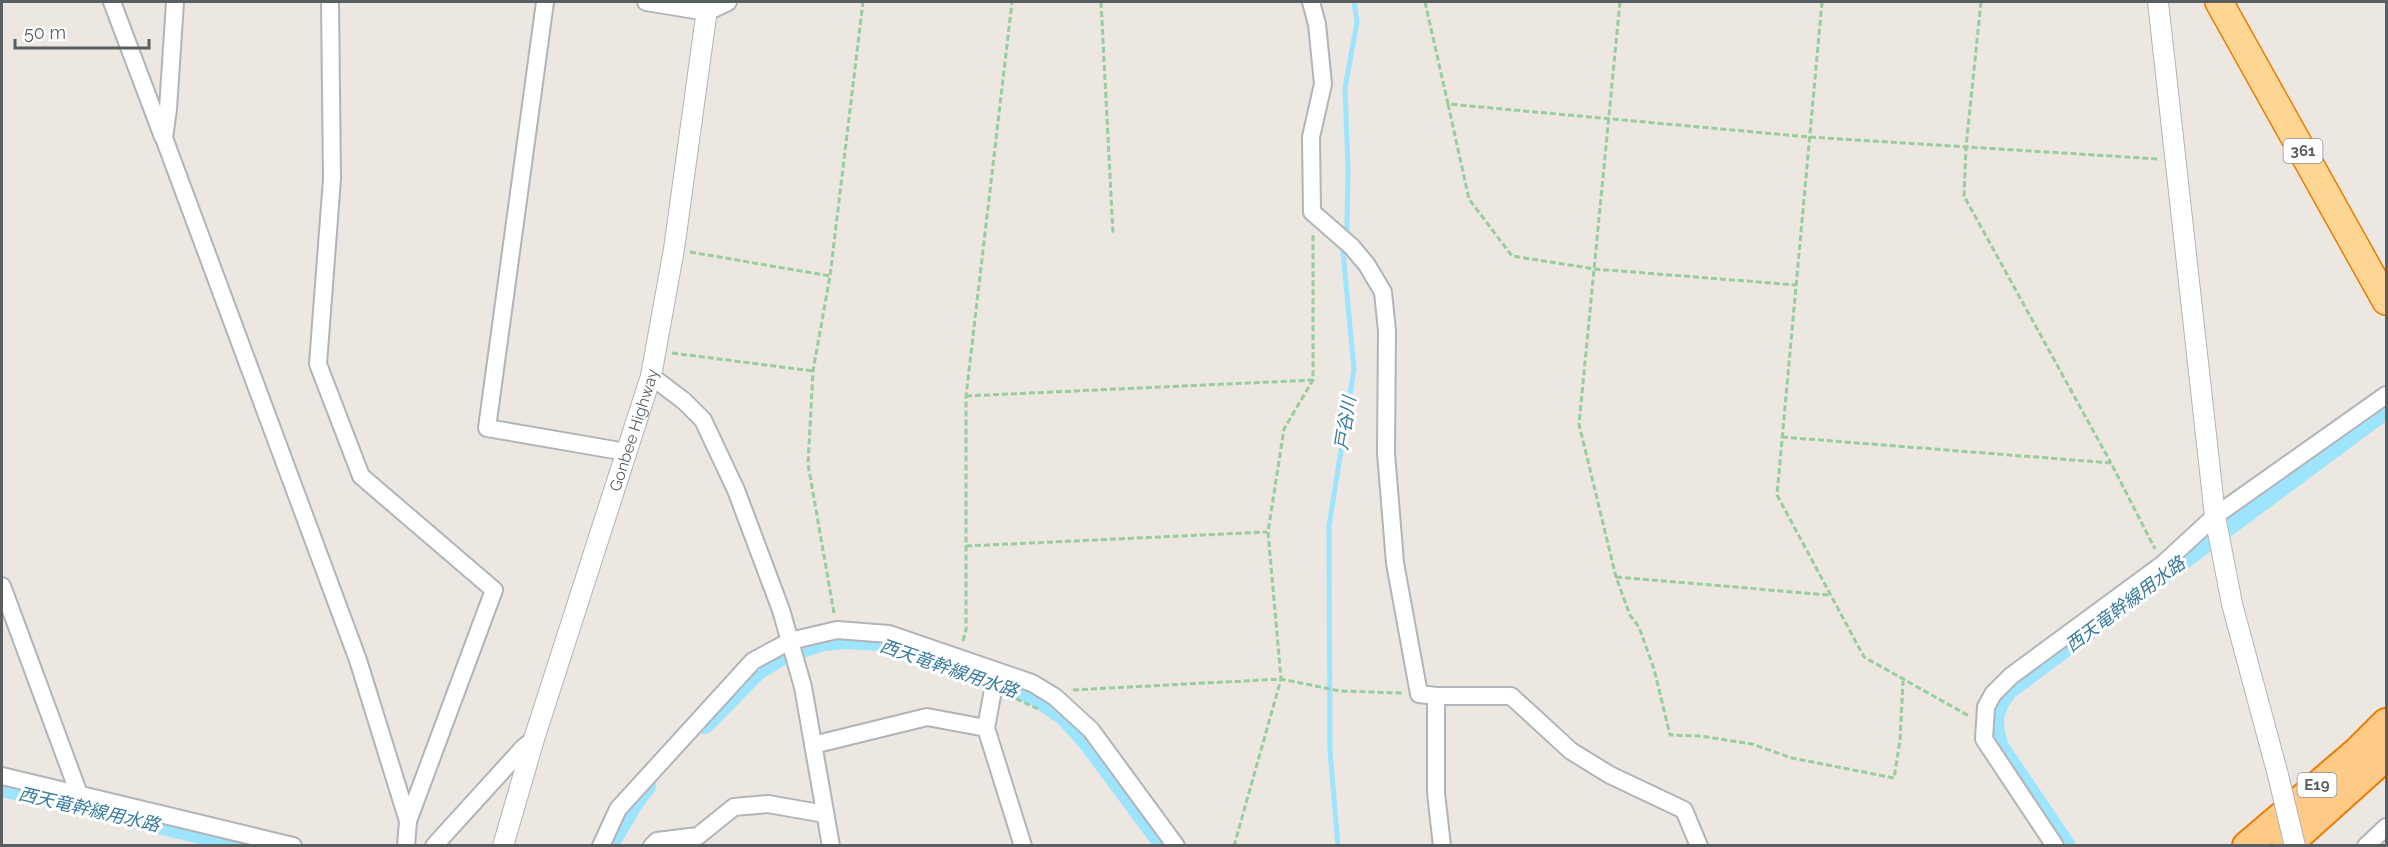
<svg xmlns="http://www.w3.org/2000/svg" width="2388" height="847" viewBox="0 0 2388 847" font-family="Raleway,'Noto Sans JP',sans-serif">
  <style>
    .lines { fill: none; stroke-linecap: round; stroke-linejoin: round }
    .stream { stroke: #9de4ff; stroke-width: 5 }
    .canal { stroke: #9de4ff; stroke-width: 18 }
    .minor-casing { stroke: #b1b4b8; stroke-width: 20 }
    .tertiary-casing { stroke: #b1b4b8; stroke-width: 22 }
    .trunk-casing { stroke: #ec7b00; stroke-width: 30 }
    .motorway-casing { stroke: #ec7b00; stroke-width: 32 }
    .path { stroke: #99cc9f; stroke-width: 3; stroke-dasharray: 6 3; stroke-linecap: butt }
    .minor { stroke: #fff; stroke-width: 16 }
    .tertiary { stroke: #fff; stroke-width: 20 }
    .trunk { stroke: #fed694; stroke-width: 27 }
    .motorway { stroke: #fdcb86; stroke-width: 28 }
    .tertiary-bridge-casing { stroke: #b1b4b8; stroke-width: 22; stroke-linecap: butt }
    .tertiary-bridge { stroke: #fff; stroke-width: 20 }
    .labels { text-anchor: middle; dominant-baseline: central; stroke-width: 6; stroke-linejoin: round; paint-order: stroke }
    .shield { fill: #fff; stroke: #8b8e90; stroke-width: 1.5 }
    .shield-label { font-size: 15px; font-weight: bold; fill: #595e61 }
    .street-label { font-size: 16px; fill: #595e61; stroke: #fff }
    .water-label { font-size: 18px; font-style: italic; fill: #377b9f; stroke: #fff }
  </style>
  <rect width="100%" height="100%" fill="#ece7e0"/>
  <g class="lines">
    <!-- stream -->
    <polyline class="stream" points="1338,846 1330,751 1329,526 1354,369 1343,252 1347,227 1348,169 1345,88 1357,22 1354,2"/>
    <!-- canal -->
    <g class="canal">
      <polyline points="705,725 758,671 784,655 823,642 845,640 880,642 1034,696 1063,716 1086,741 1164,846"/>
      <polyline points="2,788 247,846"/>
      <polyline points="609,846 637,799 647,787"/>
      <path d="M2067 846 2000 747C1992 723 1993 711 2008 691L2386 410"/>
    </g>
    <defs>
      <g id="minor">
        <polyline points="112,2 163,137"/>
        <polyline points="175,2 168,109 164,138 358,660 408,821 406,846"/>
        <polyline points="330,2 332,179 318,364 361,476 494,590 408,821"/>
        <polyline points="545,2 487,428 626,452"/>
        <polyline points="646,2 707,12 728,2"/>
        <polyline points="1311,2 1317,24 1323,84 1311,137 1312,212 1352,247 1367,265 1383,292 1387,331 1386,453 1395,563 1419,694 1436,696 1511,696 1571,751 1610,775 1684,810 1699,846"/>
        <polyline points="651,376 684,401 703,420 736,490 781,610 803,687 831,846"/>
        <polyline points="2,586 79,794"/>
        <polyline points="993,690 986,728 1023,846"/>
        <polyline points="1436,696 1436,793 1442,846"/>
        <polyline points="813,745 927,717 986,728"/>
        <polyline points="2,776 293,846"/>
        <polyline points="434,846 523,748 534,739"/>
        <polyline points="601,846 618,809 753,661 790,641 837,630 889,634 1032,683 1055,697 1091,730 1176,846"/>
        <polyline points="652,846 657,841 698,836 734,807 768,804 825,814"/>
        <polyline points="2055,846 1984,739 1986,707 1993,694 2011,676 2163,564 2215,516 2386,395"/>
        <polyline points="2366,846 2386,827"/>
      </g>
      <g id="tertiary">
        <polyline points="2158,2 2215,516 2232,604 2278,775"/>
        <path id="s1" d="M503 846 534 739 651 376 674 249 708 2"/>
      </g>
      <polyline id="trunk" points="2219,2 2386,301"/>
      <g id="motorway">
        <polyline points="2247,846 2357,752 2386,723"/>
        <polyline points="2286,846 2386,756"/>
      </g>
    </defs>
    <!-- minor casing -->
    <use href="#minor" class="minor-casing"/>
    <!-- tertiary casing -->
    <use href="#tertiary" class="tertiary-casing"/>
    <!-- trunk casing -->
    <use href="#trunk" class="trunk-casing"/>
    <!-- motorway casing -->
    <use href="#motorway" class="motorway-casing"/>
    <!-- path -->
    <g class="path">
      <polyline points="1101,2 1113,234"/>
      <polyline points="1425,2 1448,104 1809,137 2158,159"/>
      <polyline points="1620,2 1579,424 1616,577 1630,615 1639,627 1654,669 1670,735 1700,736 1752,744 1792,758 1894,778 1900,740 1903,681"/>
      <polyline points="1822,2 1777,495 1864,657 1969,716"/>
      <polyline points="1981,2 1966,147 1964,196 2111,463"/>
      <polyline points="1448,104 1469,199 1512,256 1595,269 1796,285"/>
      <polyline points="690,252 830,276"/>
      <polyline points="672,353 813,371"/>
      <polyline points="966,396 1313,380"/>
      <polyline points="1782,437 2111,463 2155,549"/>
      <polyline points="966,546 1267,532"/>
      <polyline points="1616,577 1829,595"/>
      <polyline points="834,613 808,464 813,371 830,276 863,2"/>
      <polyline points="963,641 966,630 966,396 1012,2"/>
      <polyline points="877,652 891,654"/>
      <polyline points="949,674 979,685"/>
      <polyline points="1073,690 1281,679 1340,691 1403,693"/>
      <polyline points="1008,695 1040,710"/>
      <polyline points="1234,846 1281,679 1268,532 1284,429 1313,380 1313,234"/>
    </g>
    <!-- minor -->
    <use href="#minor" class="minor"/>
    <!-- tertiary -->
    <use href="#tertiary" class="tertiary"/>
    <!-- trunk -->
    <use href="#trunk" class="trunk"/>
    <!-- motorway -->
    <use href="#motorway" class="motorway"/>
    <defs>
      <polyline id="tertiary-bridge" points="2278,775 2295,846"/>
    </defs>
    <!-- tertiary-bridge casing -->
    <use href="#tertiary-bridge" class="tertiary-bridge-casing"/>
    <!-- tertiary-bridge -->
    <use href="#tertiary-bridge" class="tertiary-bridge"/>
  </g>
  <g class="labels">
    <!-- shield labels -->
    <g class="shield">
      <rect x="2283.5" y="139" width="39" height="24" rx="4.5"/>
      <rect x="2297.5" y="773" width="39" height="24" rx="4.5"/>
    </g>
    <g class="shield-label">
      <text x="2303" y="151">361</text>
      <text x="2317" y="785">E19</text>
    </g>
    <!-- street labels -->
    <g class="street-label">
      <text stroke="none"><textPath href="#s1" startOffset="436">Gonbee Highway</textPath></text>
    </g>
    <!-- water labels -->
    <g class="water-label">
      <text transform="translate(1345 423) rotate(-81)">戸谷川</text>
      <text transform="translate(2125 604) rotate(-37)">西天竜幹線用水路</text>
      <text transform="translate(949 668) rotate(19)">西天竜幹線用水路</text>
      <text transform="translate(89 809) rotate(13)">西天竜幹線用水路</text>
    </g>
  </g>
  <!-- border -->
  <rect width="2388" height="847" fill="none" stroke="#595e61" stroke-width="6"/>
  <!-- scale -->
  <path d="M15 39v9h134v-9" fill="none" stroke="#595e61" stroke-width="3"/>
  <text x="24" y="39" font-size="18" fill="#595e61" stroke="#ffffff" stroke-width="4.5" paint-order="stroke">50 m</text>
</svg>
